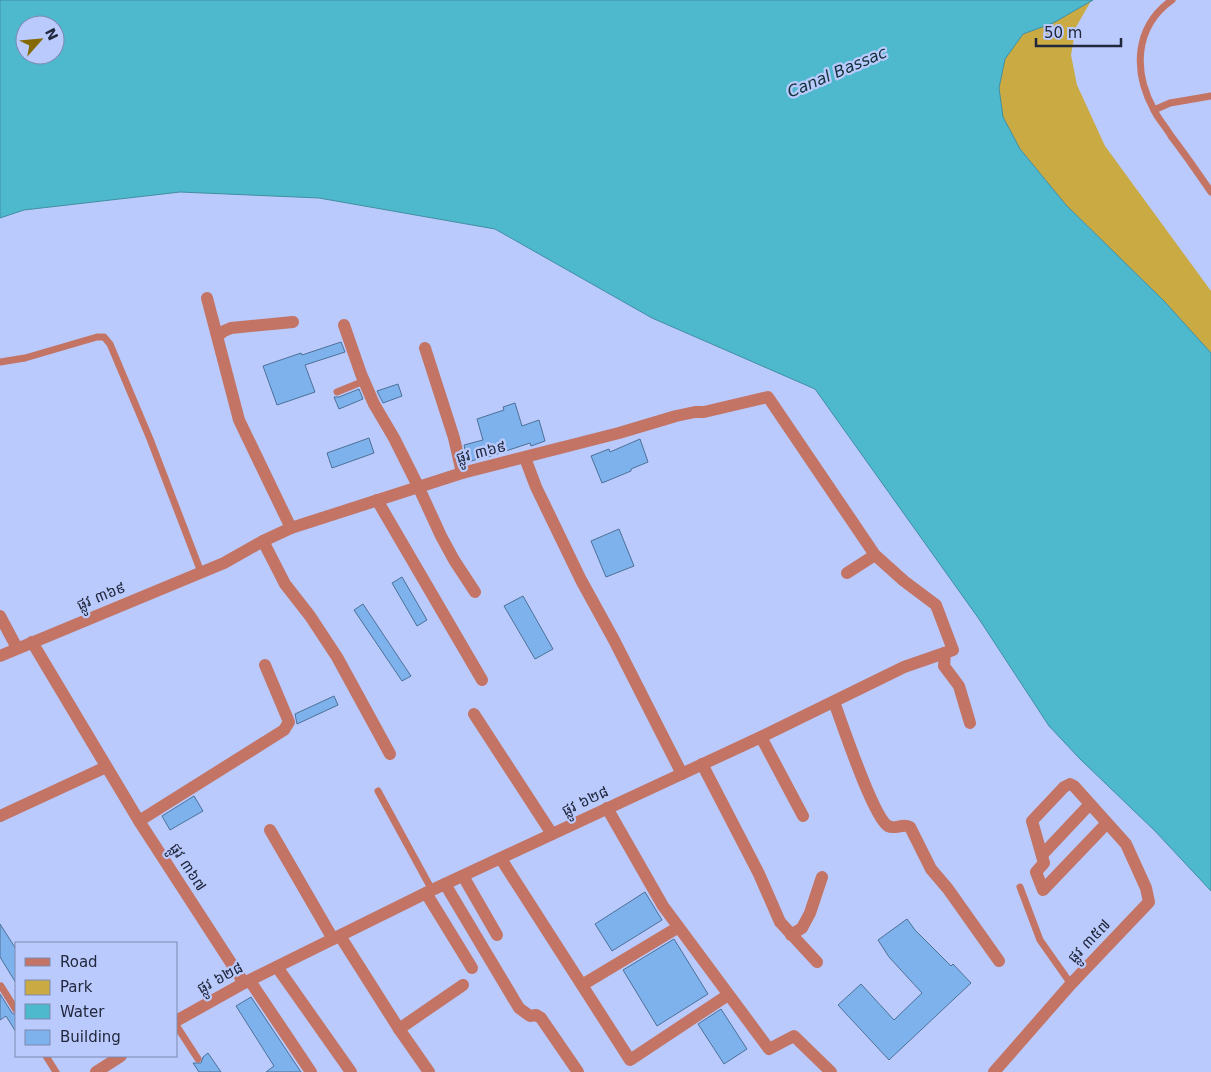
<svg xmlns="http://www.w3.org/2000/svg" width="1211" height="1072" viewBox="0 0 1211 1072" font-family="'DejaVu Sans','Noto Sans Khmer',sans-serif">
  <style>
    .green { fill: #caaa43 }
    .water { fill: #4eb9cd; stroke: #418ea2; fill-rule: evenodd }
    .building { fill: #7eb2ed; stroke: #4d7097 }
    .lines { fill: none; stroke-linecap: round; stroke-linejoin: round }
    .service { stroke: #c37465; stroke-width: 7 }
    .minor { stroke: #c37465; stroke-width: 12 }
    .labels { text-anchor: middle; dominant-baseline: central; stroke-width: 4.5; stroke-linejoin: round; paint-order: stroke }
    .street-label { font-size: 15px; fill: #22283c; stroke: #bacafd }
    .water-label { font-size: 16px; font-style: italic; fill: #103137; stroke: #bacafd }
  </style>
  <rect width="100%" height="100%" fill="#bacafd"/>
  <!-- green -->
  <polygon class="green" points="1091,1 1076,27 1071,55 1077,85 1105,146 1211,291 1211,353 1164,301 1066,205 1020,149 1003,117 999,88 1005,58 1023,34 1053,23"/>
  <!-- water -->
  <path class="water" d="M0 0H1093L1053 23 1023 34 1005 59 999 88 1003 117 1020 149 1066 205 1164 301 1211 353V891L1155 831 1080 759 1049 726 979 619 815 389 652 318 495 229 319 198 180 192 24 210 0 218ZM25 25H55V55H25Z"/>
  <!-- building -->
  <g class="building">
    <polygon points="341,342 345,352 305,365 315,392 277,405 263,366 301,353 302,355"/>
    <polygon points="398,384 402,396 383,403 377,391"/>
    <polygon points="359,389 363,399 339,409 334,397 339,397"/>
    <polygon points="515,403 522,426 539,420 545,441 531,446 530,443 488,457 488,456 468,462 464,445 483,440 477,419 504,410 503,407"/>
    <polygon points="369,438 374,453 332,468 327,453"/>
    <polygon points="640,439 648,462 631,469 631,471 602,483 591,456 609,449 610,452"/>
    <polygon points="619,529 634,566 606,577 591,541"/>
    <polygon points="402,577 427,620 417,626 392,583"/>
    <polygon points="523,596 553,649 535,659 504,606"/>
    <polygon points="363,604 411,676 402,681 354,610"/>
    <polygon points="334,696 338,705 297,724 295,714"/>
    <polygon points="194,796 203,811 170,830 162,816"/>
    <polygon points="645,892 662,920 612,951 595,924"/>
    <polygon points="907,919 915,930 951,966 953,964 971,983 889,1060 838,1005 861,984 894,1020 922,993 889,957 878,940"/>
    <polygon points="0,924 16,949 16,983 0,957"/>
    <polygon points="674,939 708,994 657,1026 623,970"/>
    <polygon points="0,994 12,1013 16,1015 16,1032 6,1016 0,1020"/>
    <polygon points="251,997 301,1072 266,1072 274,1066 236,1006"/>
    <polygon points="721,1009 747,1049 724,1064 698,1024"/>
    <polygon points="208,1053 221,1072 199,1072 193,1063 201,1063 203,1057"/>
  </g>
  <g class="lines">
    <!-- service -->
    <g class="service">
      <path d="M1172 0C1134 27 1133 72 1154 110 1158 119 1166 127 1171 136 1185 154 1198 173 1211 192"/>
      <polyline points="1154,110 1170,103 1211,96"/>
      <polyline points="0,362 25,358 97,337 104,337 110,344 150,439 201,572"/>
      <polyline points="337,392 364,381"/>
      <polyline points="378,791 432,890"/>
      <polyline points="1020,887 1040,940 1071,984"/>
      <polyline points="1,986 16,1010"/>
      <polyline points="176,1025 198,1059"/>
      <polyline points="46,1056 56,1072"/>
    </g>
    <!-- minor -->
    <g class="minor">
      <polyline points="207,298 239,420 291,528"/>
      <polyline points="344,325 361,374 374,404 394,438 418,486 441,536 454,560 475,592"/>
      <polyline points="218,336 224,331 231,328 293,322"/>
      <polyline points="425,348 454,438 462,473"/>
      <polyline points="525,458 536,487 581,580 614,640 682,774"/>
      <polyline points="377,500 482,680"/>
      <polyline points="263,541 285,584 310,616 337,657 390,754"/>
      <polyline points="847,573 875,555"/>
      <polyline points="0,616 17,648"/>
      <polyline points="32,642 139,821 244,983"/>
      <polyline points="945,653 944,666 959,686 970,723"/>
      <polyline points="0,656 224,563 263,541 291,528 462,473 619,433 676,416 695,412 704,412 768,397 875,555 904,581 936,605 953,650 904,667 761,737 432,890 244,983 176,1021"/>
      <path d="M834 702C842 723 873 817 888 826 895 830 902 823 910 827L931 869 948 889 999 961"/>
      <polyline points="474,714 552,834"/>
      <polyline points="761,737 803,816"/>
      <polyline points="702,764 759,874 780,922 817,962"/>
      <polyline points="607,808 663,906 769,1049 794,1036 831,1072"/>
      <polyline points="0,816 106,767"/>
      <polyline points="139,821 284,730 289,722 265,665"/>
      <polyline points="270,830 333,939"/>
      <polyline points="1042,855 1090,804"/>
      <polyline points="501,859 630,1060 728,995"/>
      <polyline points="463,876 497,935"/>
      <polyline points="445,884 519,1008 530,1016 536,1015 541,1018 578,1072"/>
      <polyline points="426,893 472,968"/>
      <polyline points="791,935 802,928 810,913 822,877"/>
      <polyline points="340,936 399,1029 429,1072"/>
      <polyline points="277,967 351,1072"/>
      <polyline points="250,981 311,1072"/>
      <polyline points="582,985 677,928"/>
      <polyline points="399,1029 463,985"/>
      <polyline points="96,1072 121,1056"/>
      <polyline points="994,1072 1071,984 1149,902 1146,888 1126,844 1074,786 1070,784 1064,787 1032,821 1044,863 1036,872 1043,890 1107,823"/>
    </g>
  </g>
  <g class="labels">
    <!-- street labels -->
    <g class="street-label">
      <text transform="translate(481 452) rotate(-14)">ផ្លូវ ៣៦៩</text>
      <text transform="translate(101 596) rotate(-22)">ផ្លូវ ៣៦៩</text>
      <text transform="translate(585 801) rotate(-25)">ផ្លូវ ៦២៨</text>
      <text transform="translate(188 867) rotate(57)">ផ្លូវ ៣៦៧</text>
      <text transform="translate(1089 941) rotate(-46)">ផ្លូវ ៣៥៧</text>
      <text transform="translate(220 978) rotate(-28)">ផ្លូវ ៦២៨</text>
    </g>
    <!-- water labels -->
    <g class="water-label">
      <text transform="translate(837 72) rotate(-23)">Canal Bassac</text>
    </g>
  </g>
  <!-- legend -->
  <rect x="15" y="942" width="162" height="115" fill="#bacafd" stroke="#7d89b0"/>
  <rect x="25" y="958" width="25" height="8" fill="#c37465" stroke="#7d89b0"/>
  <text x="60" y="967" font-size="15" fill="#22283c">Road</text>
  <rect x="25" y="980" width="25" height="15" fill="#caaa43" stroke="#7d89b0"/>
  <text x="60" y="992" font-size="15" fill="#22283c">Park</text>
  <rect x="25" y="1004" width="25" height="15" fill="#4eb9cd" stroke="#7d89b0"/>
  <text x="60" y="1017" font-size="15" fill="#22283c">Water</text>
  <rect x="25" y="1030" width="25" height="15" fill="#7eb2ed" stroke="#7d89b0"/>
  <text x="60" y="1042" font-size="15" fill="#22283c">Building</text>
  <!-- north arrow -->
  <g transform="translate(40 40) rotate(63)"><circle r="24" fill="#bacafd" stroke="#7d89b0"/>
  <path d="M0-4L9 19L0 12L-9 19Z" fill="#846a05"/>
  <text y="-8" font-size="14" font-weight="bold" text-anchor="middle" fill="#22283c">N</text>
  </g>
  <!-- scale -->
  <path d="M1036 38v8h85v-8" fill="none" stroke="#22283c" stroke-width="2.5"/>
  <text x="1044" y="38" font-size="15" fill="#22283c" stroke="#bacafd" stroke-width="4" paint-order="stroke">50 m</text>
</svg>
